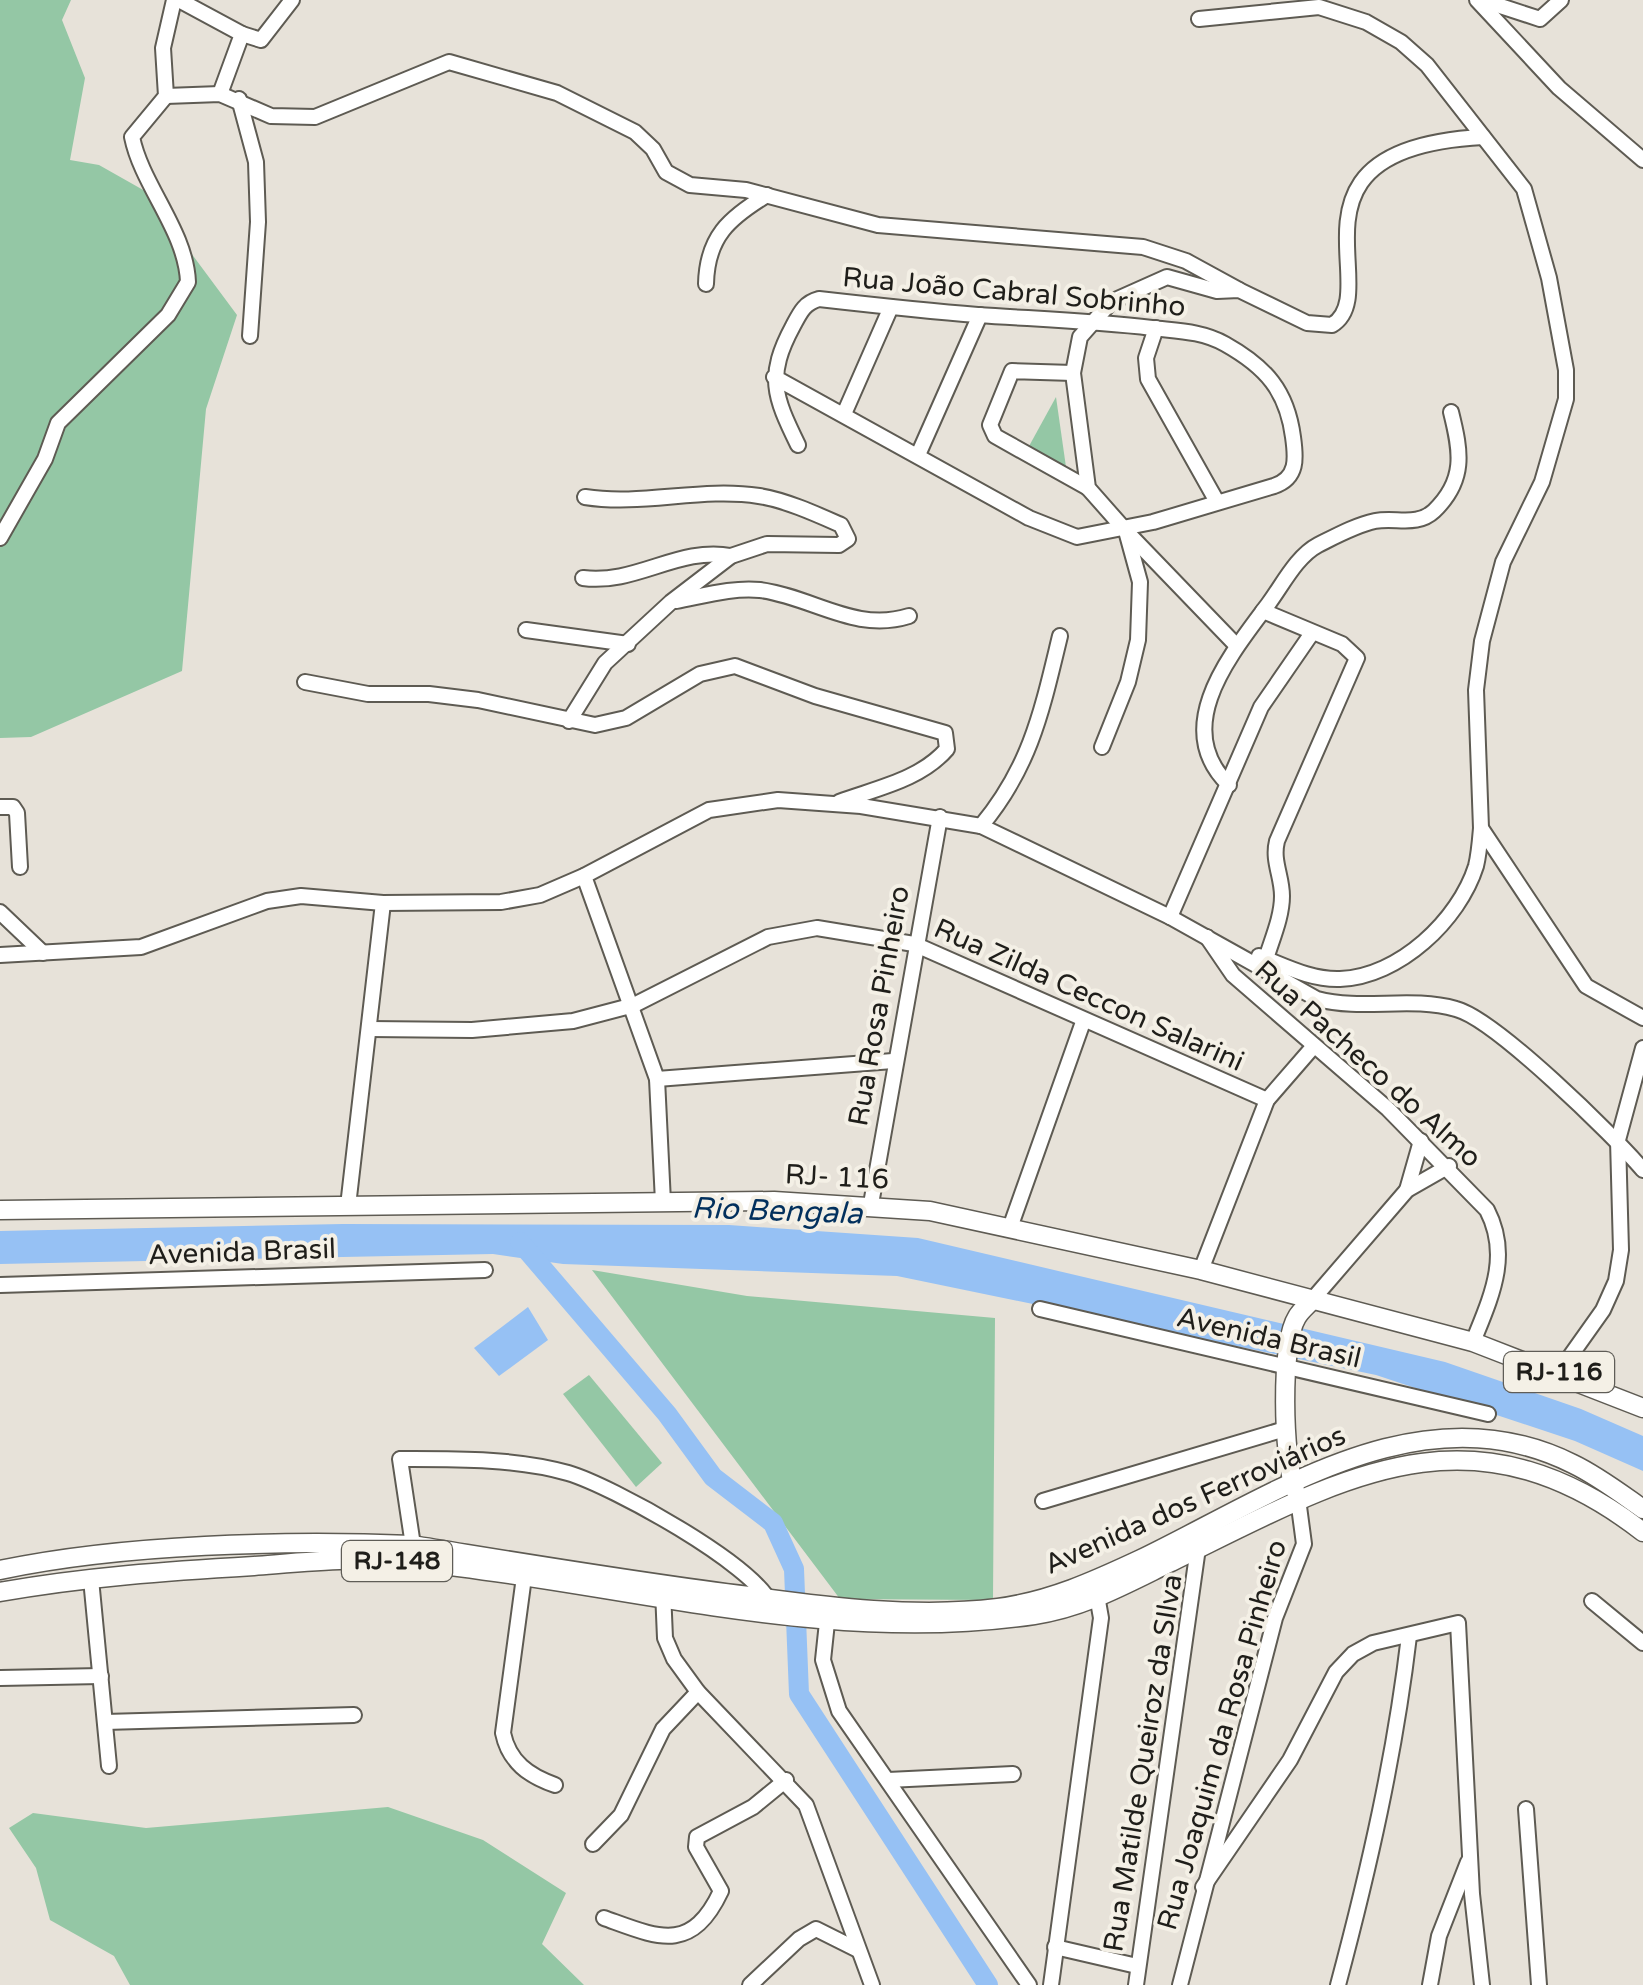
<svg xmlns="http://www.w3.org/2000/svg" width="1643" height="1985" viewBox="0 0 1643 1985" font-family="'Varela Round',sans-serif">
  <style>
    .green { fill: #94c7a5 }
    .water { fill: #96c1f4 }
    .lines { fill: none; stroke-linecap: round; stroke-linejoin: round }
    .river { stroke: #96c1f4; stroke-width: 20 }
    .minor-casing { stroke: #5e5b53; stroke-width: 18 }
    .major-casing { stroke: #5e5b53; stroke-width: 21 }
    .minor { stroke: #fff; stroke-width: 14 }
    .major { stroke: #fff; stroke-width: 18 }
    .labels { text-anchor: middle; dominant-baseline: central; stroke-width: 8; stroke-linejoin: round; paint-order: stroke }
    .shield { fill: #f4f0e6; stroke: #5f5d57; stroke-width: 2.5 }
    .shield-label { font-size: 25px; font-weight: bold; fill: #1f1e1a }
    .street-label { font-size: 28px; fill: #1f1e1a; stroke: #f4f0e6 }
    .water-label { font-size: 30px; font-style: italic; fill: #02305d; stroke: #f4f0e6 }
  </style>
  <rect width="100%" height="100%" fill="#e7e2d9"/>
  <!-- green -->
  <g class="green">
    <polygon points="0,0 71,0 62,20 85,78 70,160 99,165 145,191 237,315 206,409 182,671 31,737 0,738"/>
    <polygon points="1056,397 1066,467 1028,448"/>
    <polygon points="592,1270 747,1296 995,1318 993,1600 840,1599"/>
    <polygon points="589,1375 662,1463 636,1487 563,1394"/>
    <polygon points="388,1807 483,1840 566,1893 542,1944 584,1985 130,1985 114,1956 50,1920 36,1868 9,1828 33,1813 146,1828"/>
  </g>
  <!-- water -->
  <g class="water">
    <polygon points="343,1224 729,1225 918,1238 1445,1362 1581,1409 1643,1436 1643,1471 1575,1441 1376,1375 897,1276 563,1264 493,1254 0,1264 0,1231"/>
    <polygon points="528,1307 548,1340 499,1376 474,1348"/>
  </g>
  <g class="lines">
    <!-- river -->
    <polyline class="river" points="520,1242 667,1414 713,1477 773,1523 794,1569 799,1694 988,1985"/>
    <defs>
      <g id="minor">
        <polyline points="179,0 242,34 220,94"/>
        <polyline points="1477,0 1559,88 1643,160"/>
        <polyline points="1482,0 1540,19 1561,0"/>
        <polyline points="1199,19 1319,7 1366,22 1401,42 1427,65 1524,189 1549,278 1566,370 1566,399 1542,482 1503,562 1482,641 1476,690 1481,828 1586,986 1643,1018"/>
        <polyline points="242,34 261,40 292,0"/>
        <polyline points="166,96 220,94 271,116 315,117 449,62 557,93 635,132 653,149 666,172 690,185 746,190 878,225 1143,247 1186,261 1239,290"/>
        <polyline points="239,99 256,162 258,222 250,336"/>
        <path d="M706 284C707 237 729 218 767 195"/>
        <polyline points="1156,328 1146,358 1148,379 1216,500"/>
        <polyline points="1073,373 1012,371 990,425 995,436 1088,488"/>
        <path d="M774 377 1029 518 1077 537 1153 522 1274 486C1298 478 1296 458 1293 437 1287 391 1266 367 1225 344 1202 331 1177 331 1152 328 1094 321 1036 319 978 315 925 311 872 305 819 299 804 303 800 313 793 326 766 376 774 396 798 445"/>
        <polyline points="844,414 891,307"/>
        <polyline points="918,455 980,315"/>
        <polyline points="1128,533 1235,644"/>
        <path d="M0 538 45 459 58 423 168 315 188 282C186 231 142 186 132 137L166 96 163 48 174 0"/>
        <path d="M583 578C636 585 679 546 731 556"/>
        <path d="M676 601C703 596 733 587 760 590 813 597 855 633 909 616"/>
        <path d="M1263 611 1342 644 1357 658 1277 841C1272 861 1282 876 1282 896 1282 917 1272 939 1266 959"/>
        <polyline points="526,630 628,644"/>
        <path d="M305 682 368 694H429L478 700 595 725 626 718 700 674 735 666 815 696 945 733 947 749C920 780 877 788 839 802"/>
        <path d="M569 721 605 663 671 602 731 556 767 544 839 545 848 539 841 525C816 514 785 500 759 496 701 487 643 506 585 497"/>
        <path d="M1102 747 1128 682 1138 640 1140 582 1126 531 1088 488 1073 373 1080 337 1111 302 1167 277 1217 291 1239 290 1307 323 1332 325C1387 292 1268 148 1483 137"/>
        <path d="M1229 785C1169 727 1232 653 1269 603 1283 584 1297 556 1318 545 1336 536 1356 525 1375 521 1396 517 1417 527 1434 511 1466 480 1461 452 1451 412"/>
        <polyline points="0,807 13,807 17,813 20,867"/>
        <path d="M981 826C1031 766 1042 710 1060 636"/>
        <polyline points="584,876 657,1079 663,1202"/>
        <polyline points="0,912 43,953"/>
        <polyline points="1170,917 1261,707 1312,633"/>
        <path d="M1207 937 1233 975 1388 1109 1487 1210C1511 1256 1491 1297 1473 1342"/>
        <path d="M0 955 141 947 267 901 301 896 383 903 501 902 540 895 584 876 709 810 778 800 861 806 981 826 1170 917 1317 999C1363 1011 1410 996 1456 1009 1495 1019 1614 1136 1643 1170"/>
        <path d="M1259 956C1285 966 1311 980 1340 979 1399 977 1459 920 1476 866 1479 854 1480 840 1481 828"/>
        <polyline points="369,1029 472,1030 573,1021 634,1005 768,937 817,928 914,944 1267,1100"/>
        <polyline points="657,1079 893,1061"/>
        <polyline points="1407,1190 1421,1141"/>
        <polyline points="871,1204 940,817"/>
        <polyline points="348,1206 383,903"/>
        <polyline points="1011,1225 1083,1022"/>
        <polyline points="1201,1270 1267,1100 1313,1047"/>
        <polyline points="0,1285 485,1270"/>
        <polyline points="1313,1299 1407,1190 1449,1166"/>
        <polyline points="1040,1309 1488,1414"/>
        <polyline points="1559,1372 1603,1310 1616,1281 1621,1250 1618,1140 1643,1048"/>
        <polyline points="1043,1501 1285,1429"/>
        <path d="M414 1552 400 1459C453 1459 516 1458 568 1473 612 1486 753 1564 771 1604"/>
        <path d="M524 1577 503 1733C509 1762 529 1776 555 1785"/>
        <polyline points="91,1579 109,1766"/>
        <polyline points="663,1591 665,1638 674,1659 698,1692 806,1805 872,1985"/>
        <polyline points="1592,1601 1643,1643"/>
        <polyline points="828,1613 823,1660 839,1711 1029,1985"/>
        <polyline points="0,1678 101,1676"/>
        <polyline points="105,1722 354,1715"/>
        <polyline points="888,1780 1013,1774"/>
        <polyline points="1526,1809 1539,1985"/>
        <polyline points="593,1844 621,1815 663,1729 698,1692"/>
        <polyline points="1203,1887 1290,1760 1336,1672 1353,1654 1373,1643 1458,1623 1472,1894 1482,1985"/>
        <path d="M604 1918C657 1937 691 1955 721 1891L696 1847 697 1837 753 1807 786 1780"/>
        <polyline points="1055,1947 1137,1966"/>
        <polyline points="750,1985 799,1939 816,1929 858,1950"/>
        <polyline points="1051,1985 1101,1618 1096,1590"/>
        <polyline points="1136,1985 1199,1541"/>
        <polyline points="1180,1985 1275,1618 1304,1544 1298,1499"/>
        <path d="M1338 1985C1369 1869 1395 1755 1409 1636"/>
        <polyline points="1430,1985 1439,1936 1468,1862"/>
      </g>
      <g id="major">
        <polyline points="0,1210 774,1201 930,1211 1201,1270 1473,1342 1643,1408"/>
        <path d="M1295 1490C1283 1459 1280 1344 1297 1317 1301 1310 1308 1305 1313 1299"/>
        <path d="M0 1570C123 1544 286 1540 412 1545 524 1563 636 1582 749 1596 830 1607 916 1618 998 1608 1050 1601 1094 1581 1141 1559 1274 1495 1421 1388 1573 1464 1598 1476 1620 1493 1643 1509"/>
        <path d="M0 1592C84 1577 169 1571 254 1566 307 1562 363 1556 416 1562 622 1583 827 1646 1034 1615 1083 1608 1126 1584 1169 1563 1339 1480 1468 1397 1643 1532"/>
      </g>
    </defs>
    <!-- minor casing -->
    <use href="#minor" class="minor-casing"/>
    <!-- major casing -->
    <use href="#major" class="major-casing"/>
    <!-- minor -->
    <use href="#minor" class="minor"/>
    <!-- major -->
    <use href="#major" class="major"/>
  </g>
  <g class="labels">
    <!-- shield labels -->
    <g class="shield">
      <rect x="1504" y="1352" width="110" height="40" rx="8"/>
      <rect x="342" y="1541" width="110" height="40" rx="8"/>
    </g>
    <g class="shield-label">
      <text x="1559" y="1372">RJ-116</text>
      <text x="397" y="1561">RJ-148</text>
    </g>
    <!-- street labels -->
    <g class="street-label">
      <text transform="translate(1014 292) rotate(5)">Rua João Cabral Sobrinho</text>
      <text transform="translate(1089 995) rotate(24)">Rua Zilda Ceccon Salarini</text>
      <text transform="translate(879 1006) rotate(-80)">Rua Rosa Pinheiro</text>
      <text transform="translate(1368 1064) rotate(42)">Rua Pacheco do Almo</text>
      <text transform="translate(837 1177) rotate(3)">RJ- 116</text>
      <text transform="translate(242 1252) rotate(-2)">Avenida Brasil</text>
      <text transform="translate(1269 1338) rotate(13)">Avenida Brasil</text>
      <text transform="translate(1195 1500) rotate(-24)">Avenida dos Ferroviários</text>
      <text transform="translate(1222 1735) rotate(-74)">Rua Joaquim da Rosa Pinheiro</text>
      <text transform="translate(1143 1763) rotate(-81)">Rua Matilde Queiroz da SIlva</text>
    </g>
    <!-- water labels -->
    <g class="water-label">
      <text transform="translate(777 1211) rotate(2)">Rio Bengala</text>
    </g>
  </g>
</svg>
